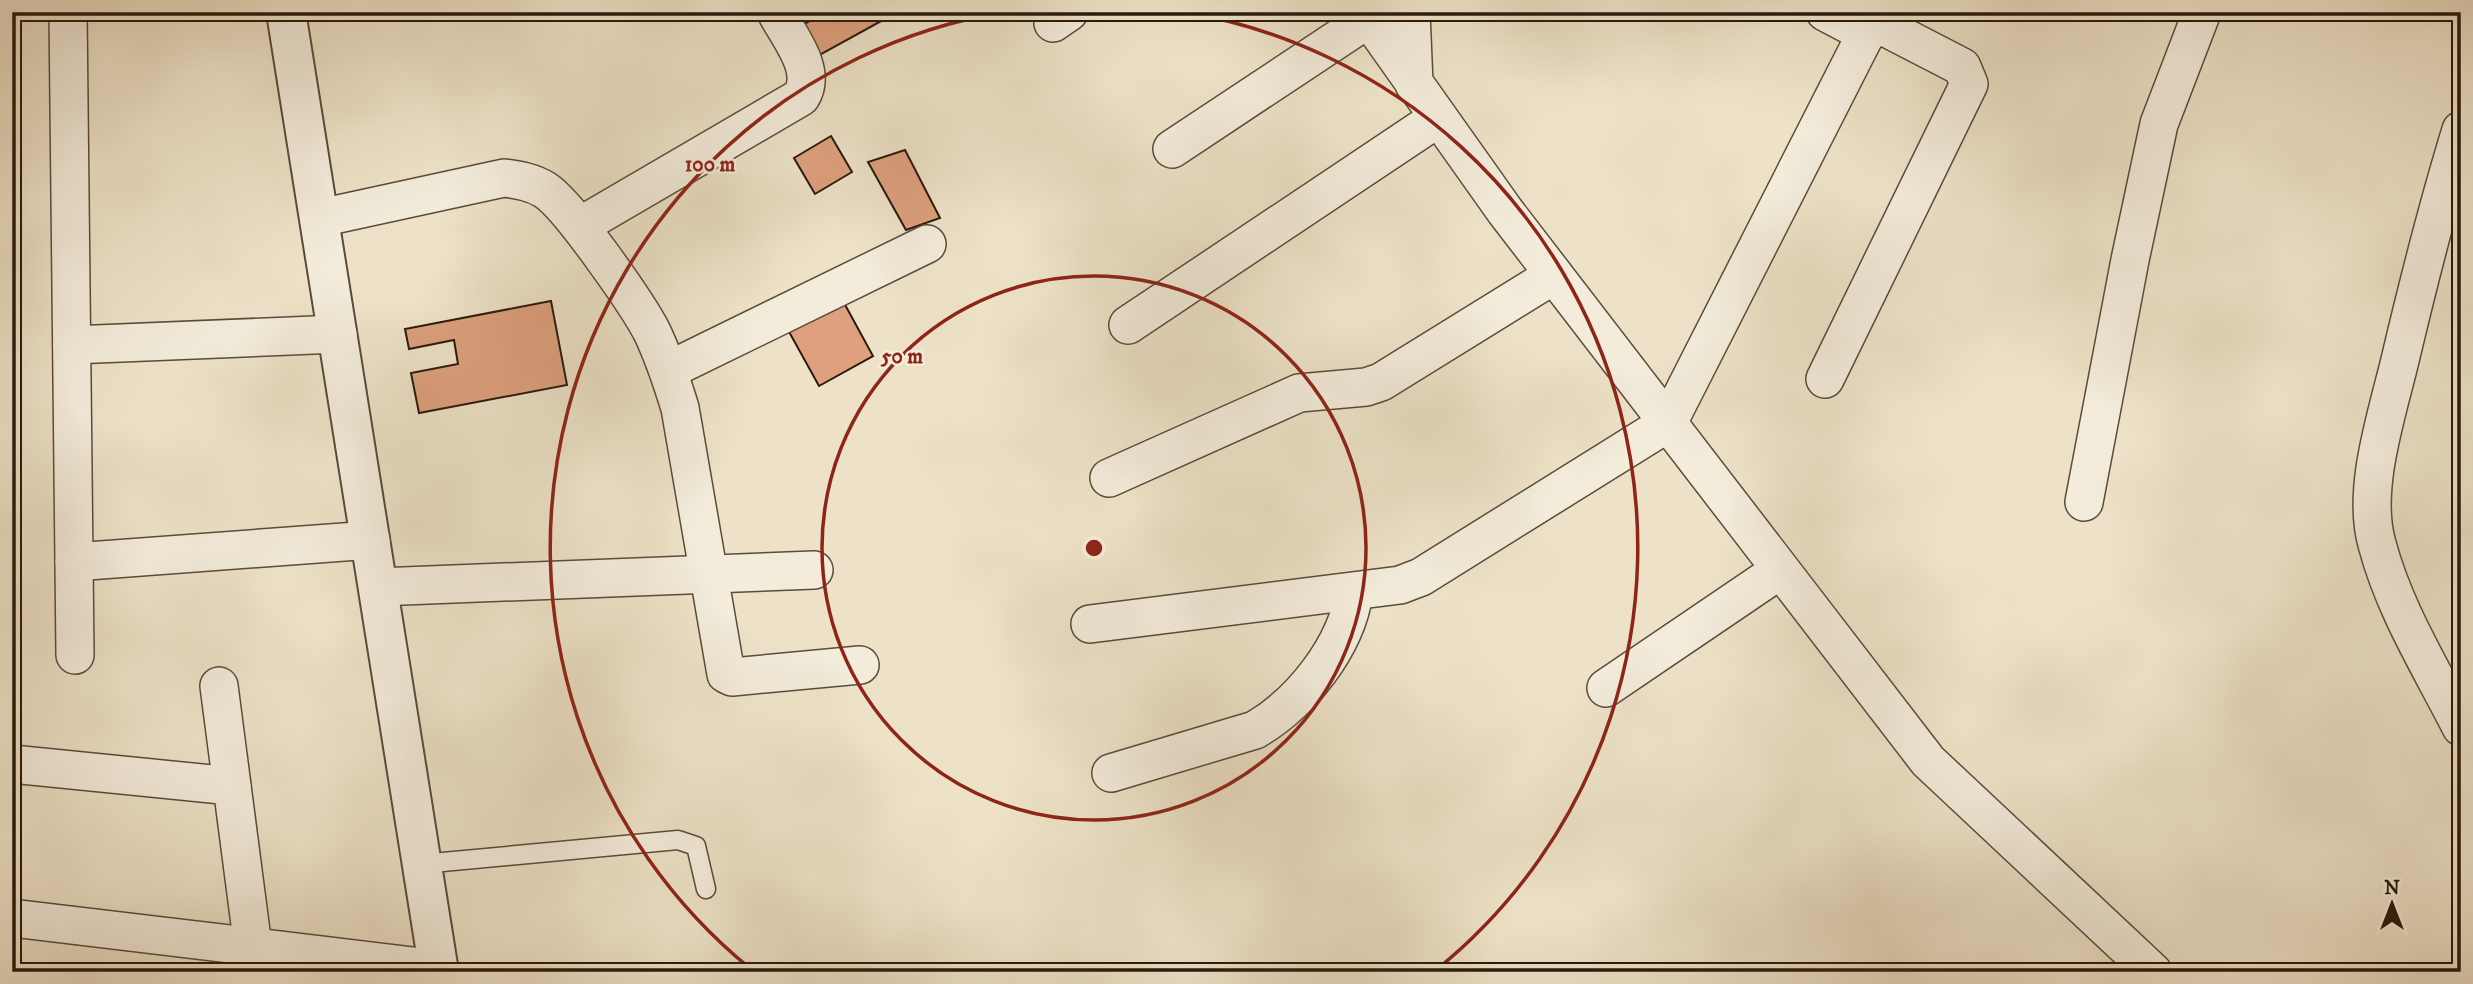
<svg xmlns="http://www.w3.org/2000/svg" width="2473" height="984" viewBox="0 0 2473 984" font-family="'IM FELL DW Pica',serif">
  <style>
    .building { fill: #dea07f; stroke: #29190c; stroke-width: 2 }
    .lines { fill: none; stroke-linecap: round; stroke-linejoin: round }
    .service-casing { stroke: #5a4b3b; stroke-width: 21 }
    .minor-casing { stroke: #5a4b3b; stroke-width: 40 }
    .tertiary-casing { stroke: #5a4b3b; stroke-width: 42 }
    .service { stroke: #f3ecdb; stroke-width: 18 }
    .minor { stroke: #f3ecdb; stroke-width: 37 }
    .tertiary { stroke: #f3ecdb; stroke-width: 38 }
    .ring { fill: none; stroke: #8f2418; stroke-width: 3.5 }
    .centre { fill: #8f2418; stroke: #f3ecdb; stroke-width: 3.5 }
    .ring-label { font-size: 21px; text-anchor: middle; font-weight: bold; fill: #8f2418; stroke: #f3ecdb; stroke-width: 5; stroke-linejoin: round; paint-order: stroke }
  </style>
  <rect width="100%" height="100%" fill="#ede2c8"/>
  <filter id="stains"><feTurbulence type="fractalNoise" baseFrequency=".00286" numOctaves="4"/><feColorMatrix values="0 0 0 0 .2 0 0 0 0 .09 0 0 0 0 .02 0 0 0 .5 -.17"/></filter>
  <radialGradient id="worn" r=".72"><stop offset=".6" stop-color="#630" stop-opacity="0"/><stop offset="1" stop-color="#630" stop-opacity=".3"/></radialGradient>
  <!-- building -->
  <g class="building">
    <polygon points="826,12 893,12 894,14 816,57 799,27"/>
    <polygon points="831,136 852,172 815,194 794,158"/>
    <polygon points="905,150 940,218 906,230 868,162"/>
    <polygon points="551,301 567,385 419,413 411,373 458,364 454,340 409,349 405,329"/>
    <polygon points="843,301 873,356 819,386 788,330"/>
  </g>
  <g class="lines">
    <defs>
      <polyline id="service" points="421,864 678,840 696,846 706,889"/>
      <g id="minor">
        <polyline points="68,12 75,655"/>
        <polyline points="1364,12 1505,211 1928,761 2153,972"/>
        <polyline points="1411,12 1414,84"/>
        <polyline points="1825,12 1867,34"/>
        <polyline points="1053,23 1069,12"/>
        <path d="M2461 130C2438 205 2419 280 2401 356 2388 412 2361 488 2377 544 2394 609 2431 668 2461 727"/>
        <polyline points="1172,149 1368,19"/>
        <path d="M320 218 504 178C519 180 532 182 545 190 569 205 638 305 652 332 664 357 672 382 680 408L726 674 732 677 860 665"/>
        <path d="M580 226 801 97C818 70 789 37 776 12"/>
        <polyline points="1128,325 1438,118"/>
        <polyline points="72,345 338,334"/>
        <polyline points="669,370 927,244"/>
        <polyline points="1825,379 1969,84 1962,67 1873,21"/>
        <polyline points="1109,478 1299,393 1366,387 1381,382 1554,275"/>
        <polyline points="2084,502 2130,260 2159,124 2202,12"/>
        <polyline points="74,562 371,540"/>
        <polyline points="378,587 814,570"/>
        <polyline points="1090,624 1400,585 1421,577 1668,423 1877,12"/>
        <polyline points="219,686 256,970"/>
        <polyline points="1606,688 1780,570"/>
        <polyline points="12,764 232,786"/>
        <path d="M1111 773 1255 730C1301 703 1346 647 1354 593"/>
        <polyline points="12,918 438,969"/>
      </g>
      <polyline id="tertiary" points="286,12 439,972"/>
    </defs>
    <!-- service casing -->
    <use href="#service" class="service-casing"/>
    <!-- minor casing -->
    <use href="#minor" class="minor-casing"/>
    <!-- tertiary casing -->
    <use href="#tertiary" class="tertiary-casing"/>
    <!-- service -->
    <use href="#service" class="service"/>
    <!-- minor -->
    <use href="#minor" class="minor"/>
    <!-- tertiary -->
    <use href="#tertiary" class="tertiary"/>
  </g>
  <!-- distance rings -->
  <g class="ring">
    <circle cx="1094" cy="548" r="272"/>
    <path d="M752 970A543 543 0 0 1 1004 12M1184 12A543 543 0 0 1 1436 970"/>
  </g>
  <circle cx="1094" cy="548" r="10" class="centre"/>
  <g class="ring-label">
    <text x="710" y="171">100 m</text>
    <text x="902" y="363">50 m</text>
  </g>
  <!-- margin -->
  <rect width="2473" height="984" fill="none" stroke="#ede2c8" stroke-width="42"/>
  <rect x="14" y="14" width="2445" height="956" fill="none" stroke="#29190c" stroke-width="3.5"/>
  <rect x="21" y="21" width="2431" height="942" fill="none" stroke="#29190c" stroke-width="2"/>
  <!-- north arrow -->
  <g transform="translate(2392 904)" stroke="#f3ecdb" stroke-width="5" paint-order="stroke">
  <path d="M0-5L12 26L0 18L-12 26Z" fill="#29190c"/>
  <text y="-10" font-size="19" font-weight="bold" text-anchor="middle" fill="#29190c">N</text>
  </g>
  <rect width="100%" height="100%" filter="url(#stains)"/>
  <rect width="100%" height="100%" fill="url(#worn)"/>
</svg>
